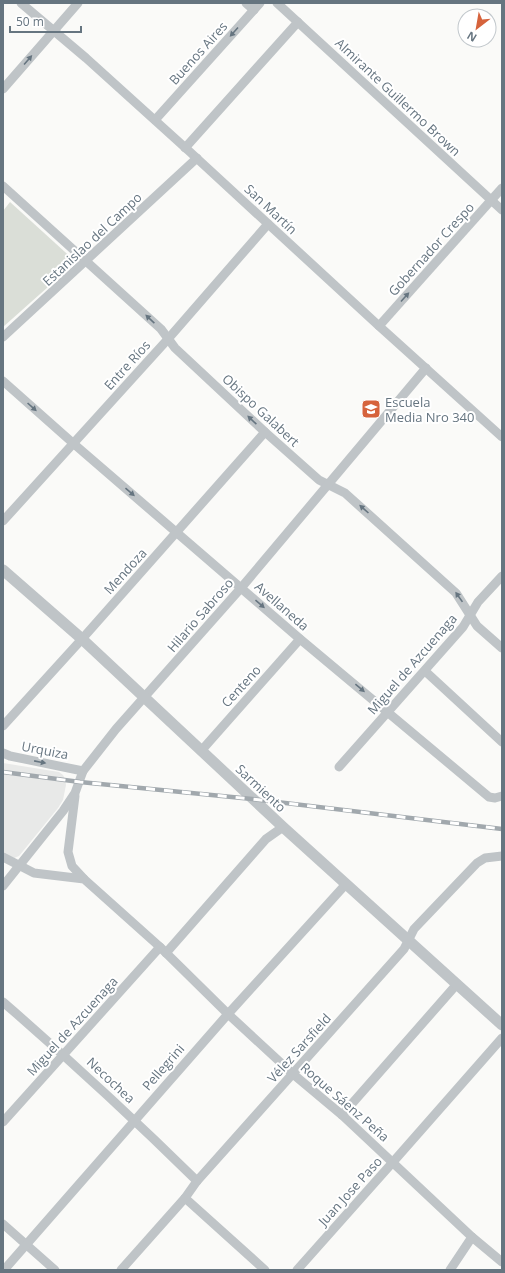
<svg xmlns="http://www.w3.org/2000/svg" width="505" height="1273" viewBox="0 0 505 1273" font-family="'Open Sans',sans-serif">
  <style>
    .built { fill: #e8e9e8 }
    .green { fill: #daded7 }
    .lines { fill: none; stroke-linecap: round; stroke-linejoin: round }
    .minor { stroke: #bfc4c7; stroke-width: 9 }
    .tertiary { stroke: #bfc4c7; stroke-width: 11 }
    .rail-casing { stroke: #a1a8ad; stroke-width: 4.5 }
    .rail { stroke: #fff; stroke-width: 3; stroke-dasharray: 9; stroke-linecap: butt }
    .oneway { fill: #667580 }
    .labels { text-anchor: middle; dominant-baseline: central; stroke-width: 4; stroke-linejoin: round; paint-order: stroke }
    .street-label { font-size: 13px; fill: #667580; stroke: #fff }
    .poi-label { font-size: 13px; fill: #667580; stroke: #fff; text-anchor: start }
  </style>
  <rect width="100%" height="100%" fill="#fafaf8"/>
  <!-- built -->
  <polygon class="built" points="3,763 59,772 63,775 65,779 66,785 63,800 58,808 19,856 14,858 3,853"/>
  <!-- green -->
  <polygon class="green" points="10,202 76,262 3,327 3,211"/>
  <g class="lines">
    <!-- minor -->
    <g class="minor">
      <polyline points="21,3 86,58 190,152 379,326 502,437"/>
      <polyline points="246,3 254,10"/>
      <polyline points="277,3 502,210"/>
      <polyline points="3,89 78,3"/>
      <polyline points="155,120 260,3"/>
      <polyline points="185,148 298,22"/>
      <polyline points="3,186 161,329 175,348 265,432 319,480 345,493 456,593 477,626 502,648"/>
      <polyline points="379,326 502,188"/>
      <polyline points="3,337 197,158"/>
      <polyline points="3,381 74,444 300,639 489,797 495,798 502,796"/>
      <polyline points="3,521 168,339 268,224"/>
      <polyline points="425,671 502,742"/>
      <polyline points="3,726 82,639 265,432"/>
      <polyline points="201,751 300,639"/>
      <polyline points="3,753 10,756 83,771"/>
      <polyline points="339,767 463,627 478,602 502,576"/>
      <polyline points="75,796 68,852 72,866 84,879"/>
      <polyline points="3,857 34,873 84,879 160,947 228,1014 293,1074 342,1115 472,1237 502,1262"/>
      <polyline points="3,886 63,811 75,793 83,771 116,729 241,588 426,368"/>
      <polyline points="166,953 266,839 283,827"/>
      <path d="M3 1002C70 1060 134 1119 197 1181"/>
      <polyline points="342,1115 457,984"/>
      <polyline points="3,1122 160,947"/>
      <polyline points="185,1198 265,1270"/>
      <polyline points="3,1224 55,1270"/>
      <polyline points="4,1270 228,1014 346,884"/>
      <polyline points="121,1270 185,1198 197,1181 404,949 414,929 477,863 485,858 502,856"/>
      <polyline points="297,1270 393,1162 502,1038"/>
      <polyline points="450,1270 472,1237"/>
    </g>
    <!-- tertiary -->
    <polyline class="tertiary" points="3,570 82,639 283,827 502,1025"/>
    <defs>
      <polyline id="rail" points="3,772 80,782 252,799 502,829"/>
    </defs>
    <!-- rail casing -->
    <use href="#rail" class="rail-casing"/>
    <!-- rail -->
    <use href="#rail" class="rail"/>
  </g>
  <!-- one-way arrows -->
  <defs><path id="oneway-solid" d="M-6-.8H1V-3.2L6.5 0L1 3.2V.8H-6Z"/></defs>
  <g class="oneway">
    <use href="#oneway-solid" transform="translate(234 32) rotate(132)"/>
    <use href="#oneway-solid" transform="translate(28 60) rotate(-49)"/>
    <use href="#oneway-solid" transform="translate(405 297) rotate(-48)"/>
    <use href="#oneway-solid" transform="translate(150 319) rotate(-137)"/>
    <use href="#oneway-solid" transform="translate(32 407) rotate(42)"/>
    <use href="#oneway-solid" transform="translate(252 420) rotate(-137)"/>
    <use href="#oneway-solid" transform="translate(130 492) rotate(41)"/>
    <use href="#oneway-solid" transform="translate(364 509) rotate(-138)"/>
    <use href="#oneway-solid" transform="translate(459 597) rotate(-125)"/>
    <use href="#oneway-solid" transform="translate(260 604) rotate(41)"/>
    <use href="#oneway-solid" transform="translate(360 688) rotate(40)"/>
    <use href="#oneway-solid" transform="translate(40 762) rotate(11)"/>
  </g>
  <!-- icons -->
  <defs>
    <symbol id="school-square" viewBox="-11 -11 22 22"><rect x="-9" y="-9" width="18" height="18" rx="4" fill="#d6633c" stroke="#fff"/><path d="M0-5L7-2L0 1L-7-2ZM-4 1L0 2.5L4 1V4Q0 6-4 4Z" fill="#fff"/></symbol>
  </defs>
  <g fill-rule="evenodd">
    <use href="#school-square" x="360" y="398" width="22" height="22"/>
  </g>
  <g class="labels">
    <!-- street labels -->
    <g class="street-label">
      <text transform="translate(198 53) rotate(-48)">Buenos Aires</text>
      <text transform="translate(398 97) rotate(43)">Almirante Guillermo Brown</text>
      <text transform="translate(271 209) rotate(43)">San Martín</text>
      <text transform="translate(92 239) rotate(-43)">Estanislao del Campo</text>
      <text transform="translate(431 249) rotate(-48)">Gobernador Crespo</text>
      <text transform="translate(127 365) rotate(-48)">Entre Ríos</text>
      <text transform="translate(261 410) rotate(43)">Obispo Galabert</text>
      <text transform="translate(125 571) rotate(-48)">Mendoza</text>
      <text transform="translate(282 606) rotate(41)">Avellaneda</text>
      <text transform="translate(200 615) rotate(-49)">Hilario Sabroso</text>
      <text transform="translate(412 664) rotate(-49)">Miguel de Azcuenaga</text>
      <text transform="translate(241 686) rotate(-48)">Centeno</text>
      <text transform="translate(45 750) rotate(11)">Urquiza</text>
      <text transform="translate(261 788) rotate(43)">Sarmiento</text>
      <text transform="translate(72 1026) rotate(-48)">Miguel de Azcuenaga</text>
      <text transform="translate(299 1048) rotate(-48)">Vélez Sarsfield</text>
      <text transform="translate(163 1067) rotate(-49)">Pellegrini</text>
      <text transform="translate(111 1080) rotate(43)">Necochea</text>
      <text transform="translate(345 1102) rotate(41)">Roque Sáenz Peña</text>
      <text transform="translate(350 1191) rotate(-48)">Juan Jose Paso</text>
    </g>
    <!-- poi labels -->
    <g class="poi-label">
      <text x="385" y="402">Escuela<tspan x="385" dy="15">Media Nro 340</tspan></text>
    </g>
  </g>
  <!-- border -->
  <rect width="505" height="1273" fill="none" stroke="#667580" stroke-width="8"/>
  <!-- north arrow -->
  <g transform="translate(477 28) rotate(211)"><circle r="19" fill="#ffffff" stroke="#c2c8cc"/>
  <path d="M0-3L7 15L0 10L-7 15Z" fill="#d6633c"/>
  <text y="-6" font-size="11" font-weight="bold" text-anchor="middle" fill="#667580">N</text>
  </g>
  <!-- scale -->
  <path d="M10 26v6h71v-6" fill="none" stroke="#667580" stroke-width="2"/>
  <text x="16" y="26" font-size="12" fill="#667580" stroke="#ffffff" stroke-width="3" paint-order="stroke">50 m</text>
</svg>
